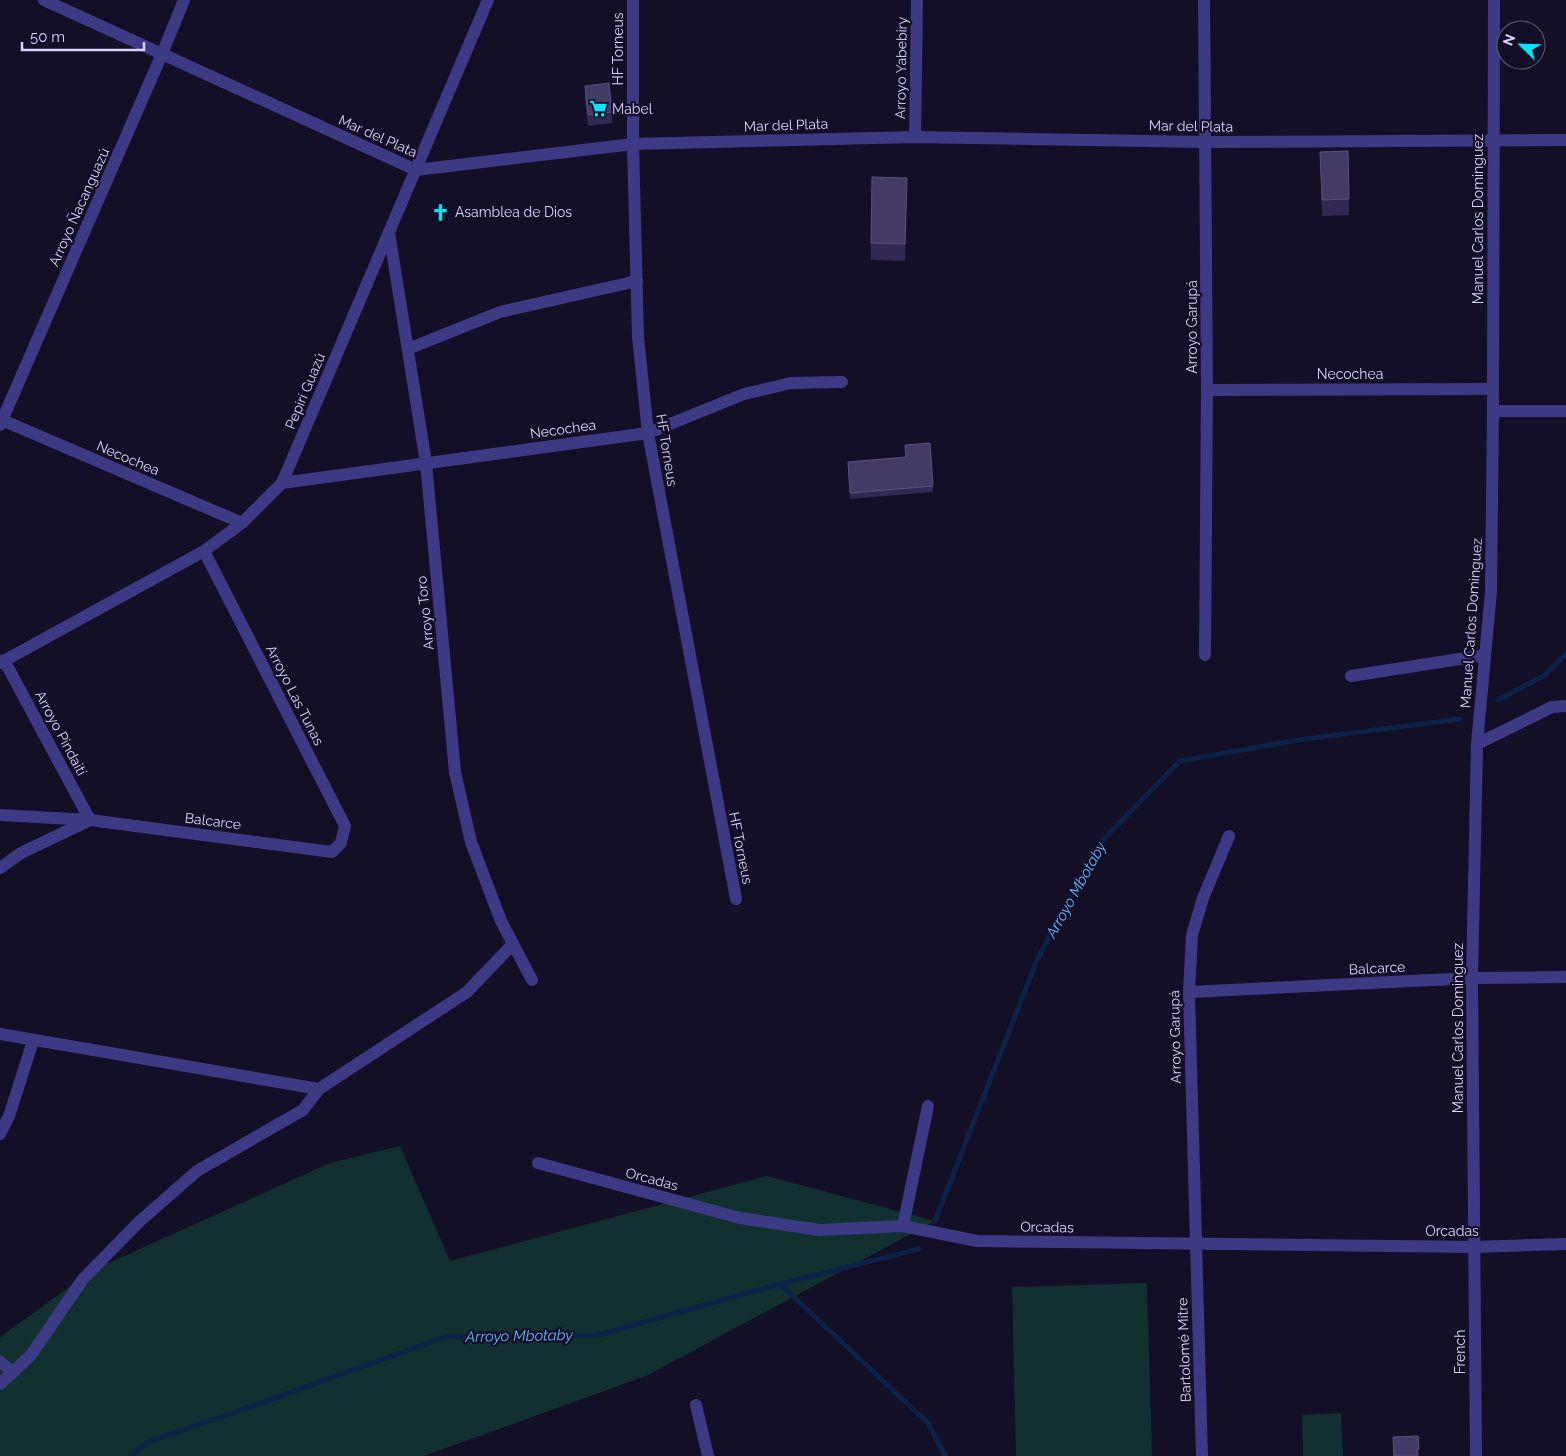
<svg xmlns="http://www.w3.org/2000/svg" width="1566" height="1456" viewBox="0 0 1566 1456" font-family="Raleway,sans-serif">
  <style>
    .green { fill: #12302f }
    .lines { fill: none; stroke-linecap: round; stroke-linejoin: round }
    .stream { stroke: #0c2248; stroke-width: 5 }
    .minor { stroke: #3d3a85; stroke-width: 12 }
    .wall { fill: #312854 }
    .building { fill: #433a66; stroke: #5a527e }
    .labels { text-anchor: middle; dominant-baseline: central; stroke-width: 4.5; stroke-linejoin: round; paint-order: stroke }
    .street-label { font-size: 14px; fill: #d9d4ff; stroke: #130f26 }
    .poi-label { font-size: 14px; fill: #d9d4ff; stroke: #130f26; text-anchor: start }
    .water-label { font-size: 15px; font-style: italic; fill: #62b6ff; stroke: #130f26 }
  </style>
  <rect width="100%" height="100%" fill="#130f26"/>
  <!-- green -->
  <g class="green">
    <polygon points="400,1146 450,1261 767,1176 935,1221 646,1376 424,1456 0,1456 0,1337 91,1271 330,1163"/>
    <polygon points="1147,1283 1152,1456 1016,1456 1012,1287"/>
    <polygon points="1341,1413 1343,1456 1303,1456 1302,1415"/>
  </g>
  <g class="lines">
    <!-- stream -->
    <g class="stream">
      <polyline points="1498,700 1545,675 1566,654"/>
      <polyline points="935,1221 1037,960 1099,844 1180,761 1298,740 1460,719"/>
      <polyline points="780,1284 928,1423 945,1456"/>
      <polyline points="131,1456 147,1442 233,1413 445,1337 598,1335 780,1284 919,1249"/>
    </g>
    <!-- minor -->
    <g class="minor">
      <polyline points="44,0 416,170 633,144 915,137 1205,142 1566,140"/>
      <polyline points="633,0 633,144 638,337 648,433 736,899"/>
      <polyline points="1204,0 1207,390 1205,655"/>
      <polyline points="915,137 917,0"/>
      <polyline points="389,232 426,463 455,772 471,842 501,921 532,980"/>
      <polyline points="408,349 500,312 637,281"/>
      <polyline points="1207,390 1493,389"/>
      <polyline points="1493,411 1566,411"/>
      <polyline points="2,420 242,523"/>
      <polyline points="0,425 162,54 184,0"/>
      <polyline points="282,483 648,433 744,394 791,383 842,382"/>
      <polyline points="4,660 90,820"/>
      <polyline points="0,663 204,551 242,523 282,483 488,0"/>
      <polyline points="1351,676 1485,655"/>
      <polyline points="1477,744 1552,707 1566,706"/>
      <polyline points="0,815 90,820 332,852 341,843 345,826 204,551"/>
      <polyline points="0,868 21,853 88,821"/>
      <polyline points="1189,992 1472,978 1566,977"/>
      <polyline points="0,1034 319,1089"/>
      <polyline points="0,1134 9,1116 33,1041"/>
      <polyline points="538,1163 740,1218 819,1230 903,1226 977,1241 1474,1247 1566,1244"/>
      <polyline points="903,1226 928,1106"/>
      <polyline points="0,1362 13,1372"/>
      <polyline points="0,1384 31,1355 83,1279 140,1221 197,1171 303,1110 319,1089 467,992 513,944"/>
      <polyline points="696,1405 708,1456"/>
      <polyline points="1202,1456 1189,992 1192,935 1203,898 1229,836"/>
      <polyline points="1476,1456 1472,978 1477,744 1491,591 1493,411 1494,0"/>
    </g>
  </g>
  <!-- wall -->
  <g class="wall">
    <polygon points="585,86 612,112 612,123 588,126 585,97"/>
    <polygon points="1320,152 1349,199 1349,215 1322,216"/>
    <polygon points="907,194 905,261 871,260 871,243"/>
    <polygon points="905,445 933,486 933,492 850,499 848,462 905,457"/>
    <polygon points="1393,1437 1419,1449 1419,1456 1393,1456"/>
  </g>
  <!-- building -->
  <g class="building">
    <polygon points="609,83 612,112 588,115 585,86"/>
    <polygon points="1348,151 1349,199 1322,200 1320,152"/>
    <polygon points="872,177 907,178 905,244 871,243"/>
    <polygon points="930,443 933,486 850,493 848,462 906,457 905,445"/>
    <polygon points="1418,1436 1419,1449 1417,1449 1417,1456 1394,1456 1393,1437"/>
  </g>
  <!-- icons -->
  <defs>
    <symbol id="supermarket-bare" viewBox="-9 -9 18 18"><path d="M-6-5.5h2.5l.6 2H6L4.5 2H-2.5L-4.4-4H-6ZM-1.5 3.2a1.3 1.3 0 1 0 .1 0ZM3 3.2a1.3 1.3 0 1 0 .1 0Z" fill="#00e5ff" stroke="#130f26" stroke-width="2.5" paint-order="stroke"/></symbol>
    <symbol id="church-bare" viewBox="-9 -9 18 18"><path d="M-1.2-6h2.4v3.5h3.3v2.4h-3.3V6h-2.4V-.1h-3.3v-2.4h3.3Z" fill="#00e5ff" stroke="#130f26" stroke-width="2.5" paint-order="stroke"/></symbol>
  </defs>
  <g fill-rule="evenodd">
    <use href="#supermarket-bare" x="586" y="96" width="25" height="25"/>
    <use href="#church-bare" x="428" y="200" width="25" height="25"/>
  </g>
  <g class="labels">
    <!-- street labels -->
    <g class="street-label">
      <text transform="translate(618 49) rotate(-90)">HF Torneus</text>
      <text transform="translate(901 68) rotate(-89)">Arroyo Yabebiry</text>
      <text transform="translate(786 125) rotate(-2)">Mar del Plata</text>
      <text transform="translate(1191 126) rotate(1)">Mar del Plata</text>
      <text transform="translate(378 136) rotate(24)">Mar del Plata</text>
      <text transform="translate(79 207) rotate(-66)">Arroyo Ñacanguazú</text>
      <text transform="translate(1478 219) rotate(-90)">Manuel Carlos Dominguez</text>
      <text transform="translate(1192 327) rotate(-90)">Arroyo Garupá</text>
      <text x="1350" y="374">Necochea</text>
      <text transform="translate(305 391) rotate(-67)">Pepirí Guazú</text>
      <text transform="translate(563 429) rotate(-8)">Necochea</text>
      <text transform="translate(667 450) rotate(81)">HF Torneus</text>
      <text transform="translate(128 458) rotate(23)">Necochea</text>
      <text transform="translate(425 613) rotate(-96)">Arroyo Toro</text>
      <text transform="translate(1471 623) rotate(-86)">Manuel Carlos Dominguez</text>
      <text transform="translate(295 695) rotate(63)">Arroyo Las Tunas</text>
      <text transform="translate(61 733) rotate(62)">Arroyo Pindaití</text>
      <text transform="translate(213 821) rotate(7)">Balcarce</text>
      <text transform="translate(741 848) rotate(79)">HF Torneus</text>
      <text transform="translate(1377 968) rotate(-3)">Balcarce</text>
      <text transform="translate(1458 1028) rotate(-90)">Manuel Carlos Dominguez</text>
      <text transform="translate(1175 1037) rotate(-91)">Arroyo Garupá</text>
      <text transform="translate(652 1179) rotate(15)">Orcadas</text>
      <text transform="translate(1047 1227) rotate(1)">Orcadas</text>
      <text x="1452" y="1231">Orcadas</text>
      <text transform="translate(1184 1350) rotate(-92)">Bartolomé Mitre</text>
      <text transform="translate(1460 1352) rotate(-90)">French</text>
    </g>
    <!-- poi labels -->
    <g class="poi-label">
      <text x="612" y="109">Mabel</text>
      <text x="455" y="212">Asamblea de Dios</text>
    </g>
    <!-- water labels -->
    <g class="water-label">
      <text transform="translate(1076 890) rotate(-61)">Arroyo Mbotaby</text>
      <text transform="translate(519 1336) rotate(-1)">Arroyo Mbotaby</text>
    </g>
  </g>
  <!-- north arrow -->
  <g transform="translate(1521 45) rotate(293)"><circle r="24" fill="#130f26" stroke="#625e7d"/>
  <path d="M0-4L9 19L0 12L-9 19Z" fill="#00e5ff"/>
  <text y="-8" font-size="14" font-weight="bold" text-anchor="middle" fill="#d9d4ff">N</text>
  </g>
  <!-- scale -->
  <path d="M22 42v8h122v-8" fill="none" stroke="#d9d4ff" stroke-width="2.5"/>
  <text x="30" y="42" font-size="15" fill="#d9d4ff" stroke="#130f26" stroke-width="4" paint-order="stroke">50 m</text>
</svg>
